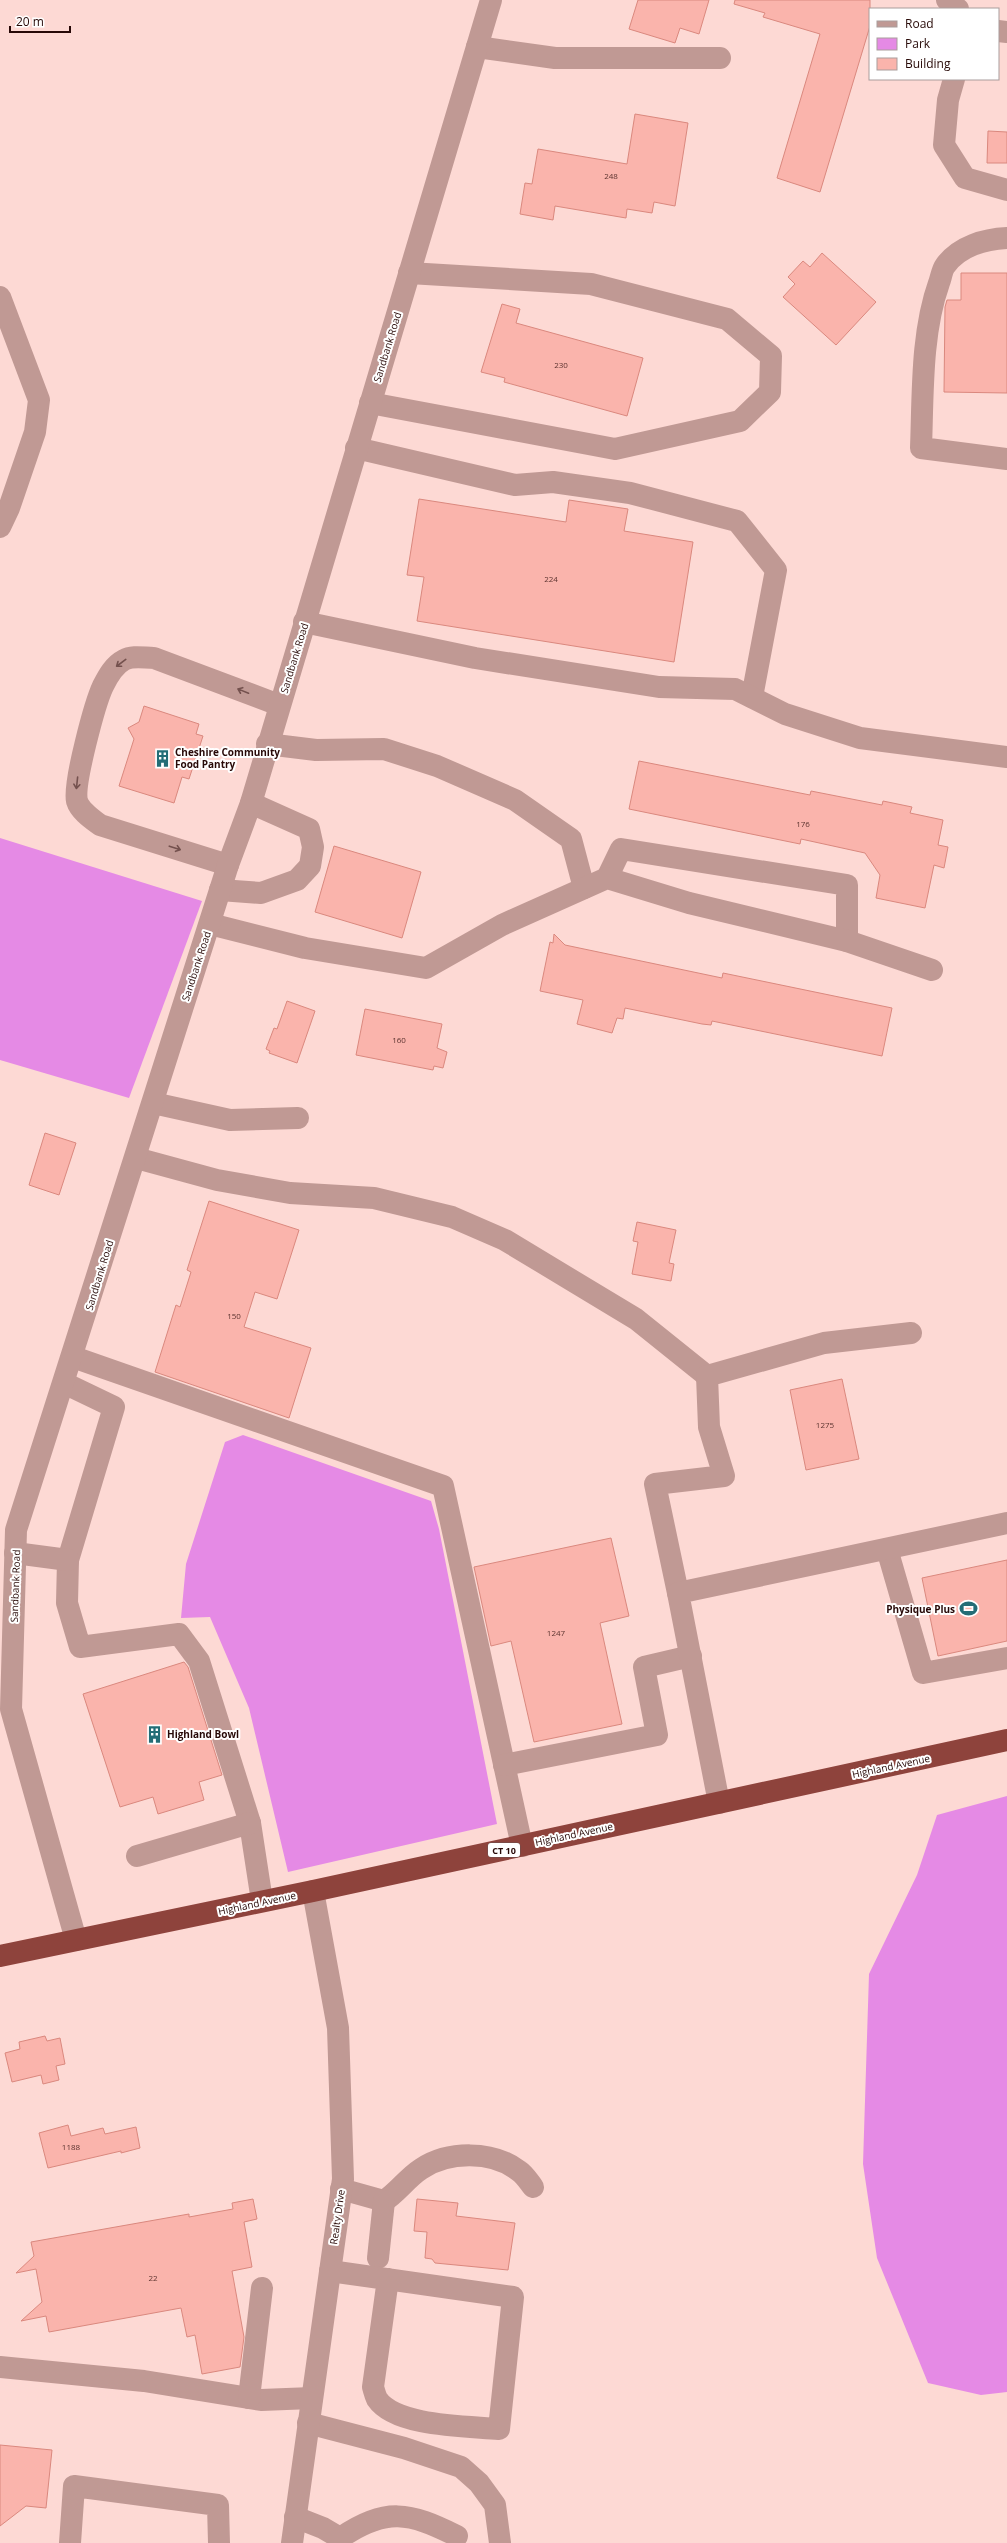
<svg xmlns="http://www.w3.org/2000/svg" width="1007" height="2543" viewBox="0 0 1007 2543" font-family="'Open Sans',sans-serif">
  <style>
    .green { fill: #e58ae5 }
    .building { fill: #fab4ac; stroke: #da887e }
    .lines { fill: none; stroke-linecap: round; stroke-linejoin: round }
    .minor { stroke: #c09994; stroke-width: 22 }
    .highway { stroke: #8e433c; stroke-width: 22 }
    .oneway { stroke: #74514e }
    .labels { text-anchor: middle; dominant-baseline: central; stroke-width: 4; stroke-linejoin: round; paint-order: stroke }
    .number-label { font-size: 8px; fill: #5c3430 }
    .shield { fill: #fff; stroke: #685351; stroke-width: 1 }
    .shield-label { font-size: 9px; font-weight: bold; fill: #270907 }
    .street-label { font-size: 10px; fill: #270907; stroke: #fff }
    .poi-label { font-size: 10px; font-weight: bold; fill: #270907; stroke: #fff; text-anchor: start }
  </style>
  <rect width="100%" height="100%" fill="#fdd9d4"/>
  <!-- green -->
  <g class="green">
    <polygon points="0,838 202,901 129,1098 0,1060"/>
    <polygon points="243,1435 431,1501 439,1529 497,1824 288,1872 249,1708 210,1617 181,1618 186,1564 225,1442"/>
    <polygon points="1007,1796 1007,2392 981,2395 928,2383 877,2258 863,2164 869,1974 917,1875 937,1815"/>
  </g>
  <!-- building -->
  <g class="building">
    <polygon points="638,0 709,0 699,34 680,28 675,43 629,29"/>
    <polygon points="735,0 870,0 870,26 820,192 777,178 820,34 763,17 765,13 734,4"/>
    <polygon points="635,114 688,123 675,206 654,202 652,213 627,209 626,218 555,206 553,220 520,214 525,183 532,184 538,149 627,164"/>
    <polygon points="988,131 1007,132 1007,163 987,163"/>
    <polygon points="822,253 876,302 836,345 783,297 795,284 788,277 803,261 810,267"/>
    <polygon points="961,273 1007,273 1007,393 944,392 945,307 947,300 961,300"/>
    <polygon points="502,304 520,309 516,323 643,358 627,416 504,382 505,378 481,372"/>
    <polygon points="419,499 566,522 569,500 628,509 624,531 693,542 674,662 417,621 424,577 407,575"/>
    <polygon points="144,706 199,724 196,734 203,736 189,779 182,777 174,803 119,786 134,739 128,728 139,722"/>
    <polygon points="639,761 810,795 811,791 882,805 883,801 912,807 910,813 943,820 938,845 948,847 944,868 934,865 925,908 876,898 880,875 865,853 801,839 800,844 629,809"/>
    <polygon points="334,846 421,872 402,938 315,912"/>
    <polygon points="554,934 565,945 722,978 723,973 892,1008 882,1056 712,1021 711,1025 702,1024 625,1008 623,1019 617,1018 612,1033 577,1024 583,1000 540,991 550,942 553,943"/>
    <polygon points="287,1001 315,1011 297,1063 269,1053 270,1051 266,1049 274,1028 277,1029"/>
    <polygon points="365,1009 442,1024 437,1048 447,1052 443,1068 434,1066 433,1070 356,1055"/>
    <polygon points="45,1133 76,1143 59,1195 29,1185"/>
    <polygon points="209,1201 299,1230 277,1299 255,1292 244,1327 311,1348 289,1418 155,1372 176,1305 180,1307 191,1272 187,1270"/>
    <polygon points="637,1222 676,1230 669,1263 674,1264 671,1281 632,1274 638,1242 633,1241"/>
    <polygon points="842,1379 859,1459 806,1470 790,1390"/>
    <polygon points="611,1538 629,1616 600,1623 622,1724 534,1742 511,1641 491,1646 474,1567"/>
    <polygon points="1007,1560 1007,1641 938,1656 922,1578"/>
    <polygon points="184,1662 188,1667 222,1775 199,1782 204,1800 158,1814 153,1797 120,1807 83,1694"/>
    <polygon points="45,2036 47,2041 60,2038 65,2064 56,2066 59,2080 43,2084 41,2075 12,2082 5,2053 20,2049 19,2042"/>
    <polygon points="68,2125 71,2136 103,2128 105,2134 136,2127 140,2148 121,2153 121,2151 48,2168 39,2133"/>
    <polygon points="253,2199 257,2219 244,2222 252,2267 232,2271 244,2337 240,2367 202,2374 195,2335 187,2337 181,2308 49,2332 46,2316 21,2321 42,2302 36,2269 16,2273 34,2256 31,2242 189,2214 189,2217 233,2209 232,2203"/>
    <polygon points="417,2199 458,2203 456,2216 515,2223 508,2270 435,2263 432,2259 425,2258 427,2232 414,2231"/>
    <polygon points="0,2445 52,2450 46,2508 26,2506 0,2526"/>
  </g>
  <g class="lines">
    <!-- minor -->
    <g class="minor">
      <polyline points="947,0 958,9"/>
      <polyline points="998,31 1007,32"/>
      <polyline points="477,47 555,58 720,58"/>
      <polyline points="954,79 948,100 944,145 965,178 1007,190"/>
      <path d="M1007 238C985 239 959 246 945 266 942 270 941 278 939 283 921 333 923 396 921 448L1007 459"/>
      <polyline points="0,297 39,400 35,432 9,508 0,527"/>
      <polyline points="370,403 615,449 740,421 770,392 771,356 727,319 591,284 409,273"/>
      <polyline points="356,448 515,485 553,482 630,493 737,521 776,570 752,697"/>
      <polyline points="304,622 475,658 659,687 735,689 785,714 860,738 1007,757"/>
      <polyline points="267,744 316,750 384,749 437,766 515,800 571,839 584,888"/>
      <path d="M228 865 100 825C92 819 80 811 77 801 73 784 95 703 103 686 108 676 114 665 124 660 133 655 144 658 154 658L279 705"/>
      <polyline points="607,878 621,849 847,885 847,941"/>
      <polyline points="220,890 261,893 297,880 310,866 313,847 309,829 251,803"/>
      <polyline points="210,924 305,948 426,968 502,925 607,878 689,903 847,941 932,970"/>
      <polyline points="153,1103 230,1120 298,1118"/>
      <polyline points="136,1158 217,1180 290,1193 374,1198 452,1217 505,1240 636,1319 707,1376"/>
      <polyline points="73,1357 443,1486 522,1846"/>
      <polyline points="64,1383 114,1407 68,1560 67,1603 80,1647 179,1634 199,1661 250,1823 262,1901"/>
      <polyline points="887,1549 923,1673 1007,1658"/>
      <polyline points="15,1553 68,1560"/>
      <polyline points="678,1593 655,1484 724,1476 709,1427 707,1376 824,1343 911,1333"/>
      <polyline points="504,1765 657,1735 644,1667 691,1656"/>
      <polyline points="719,1803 678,1593 1007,1523"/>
      <polyline points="137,1856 250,1823"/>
      <polyline points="76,1940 11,1709 16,1530 228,865 251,803 491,0"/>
      <path d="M341 2189 384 2201C397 2193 407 2178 421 2169 448 2151 492 2150 519 2171 525 2175 529 2182 533 2187"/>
      <polyline points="378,2258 384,2201"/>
      <path d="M330 2271 513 2297 499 2429C468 2426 396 2427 377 2399 375 2395 374 2390 373 2387L388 2279"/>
      <polyline points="0,2367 144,2381 261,2400 312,2398"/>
      <polyline points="249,2398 262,2288"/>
      <polyline points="308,2423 404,2448 461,2467 479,2483 495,2505 500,2543"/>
      <path d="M295 2517 323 2528 340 2538C386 2507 409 2512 457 2536"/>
      <polyline points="70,2543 74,2486 218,2505 219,2543"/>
      <polyline points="292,2543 343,2179 338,2028 313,1891"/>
    </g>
    <!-- highway -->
    <polyline class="highway" points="0,1956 313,1891 1007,1740"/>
  </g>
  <!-- one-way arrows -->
  <defs><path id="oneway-shaft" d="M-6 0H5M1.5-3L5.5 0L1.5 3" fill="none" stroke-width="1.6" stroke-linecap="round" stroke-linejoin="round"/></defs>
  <g class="oneway">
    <use href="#oneway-shaft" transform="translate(121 663) rotate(143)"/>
    <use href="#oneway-shaft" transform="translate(243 691) rotate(-158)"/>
    <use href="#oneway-shaft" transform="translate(77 783) rotate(96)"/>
    <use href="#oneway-shaft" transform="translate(175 848) rotate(18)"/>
  </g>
  <!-- icons -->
  <defs>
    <symbol id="building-bare" viewBox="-9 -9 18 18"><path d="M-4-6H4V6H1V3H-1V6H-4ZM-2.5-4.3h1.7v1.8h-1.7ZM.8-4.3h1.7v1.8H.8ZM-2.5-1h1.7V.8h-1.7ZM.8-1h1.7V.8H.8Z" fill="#236d76" stroke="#fff" stroke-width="2.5" paint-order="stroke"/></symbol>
    <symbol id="stadium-bare" viewBox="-9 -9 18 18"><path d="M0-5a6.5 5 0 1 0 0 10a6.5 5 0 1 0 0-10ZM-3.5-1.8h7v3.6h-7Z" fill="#236d76" stroke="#fff" stroke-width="2.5" paint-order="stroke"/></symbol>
  </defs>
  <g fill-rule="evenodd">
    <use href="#building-bare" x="150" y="746" width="25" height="25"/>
    <use href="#stadium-bare" x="956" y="1596" width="25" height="25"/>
    <use href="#building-bare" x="142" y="1722" width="25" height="25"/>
  </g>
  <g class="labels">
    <!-- number labels -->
    <g class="number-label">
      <text x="611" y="175">248</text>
      <text x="561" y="364">230</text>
      <text x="551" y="578">224</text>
      <text x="803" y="823">176</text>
      <text x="399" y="1039">160</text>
      <text x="234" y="1315">150</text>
      <text x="825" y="1424">1275</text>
      <text x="556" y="1632">1247</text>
      <text x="71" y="2146">1188</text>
      <text x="153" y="2277">22</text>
    </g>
    <!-- shield labels -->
    <rect class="shield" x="488" y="1843" width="32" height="14" rx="3"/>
    <g class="shield-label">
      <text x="504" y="1850">CT 10</text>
    </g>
    <!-- street labels -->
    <g class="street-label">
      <text transform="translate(387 347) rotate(-73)">Sandbank Road</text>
      <text transform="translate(294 658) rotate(-73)">Sandbank Road</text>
      <text transform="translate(196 966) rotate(-72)">Sandbank Road</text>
      <text transform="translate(99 1275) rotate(-73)">Sandbank Road</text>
      <text transform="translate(15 1586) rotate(-88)">Sandbank Road</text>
      <text transform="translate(891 1766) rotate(-12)">Highland Avenue</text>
      <text transform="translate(574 1834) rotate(-12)">Highland Avenue</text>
      <text transform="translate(257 1903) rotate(-12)">Highland Avenue</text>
      <text transform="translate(337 2217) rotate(-82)">Realty Drive</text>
    </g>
    <!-- poi labels -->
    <g class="poi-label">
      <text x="175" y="752">Cheshire Community<tspan x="175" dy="12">Food Pantry</tspan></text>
      <text x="955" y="1609" text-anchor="end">Physique Plus</text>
      <text x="167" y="1734">Highland Bowl</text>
    </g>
  </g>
  <!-- legend -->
  <rect x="869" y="8" width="130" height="72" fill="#ffffff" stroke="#a99d9c"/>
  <rect x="877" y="21" width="20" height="6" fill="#c09994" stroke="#a99d9c"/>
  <text x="905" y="28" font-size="12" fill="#270907">Road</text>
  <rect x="877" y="38" width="20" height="12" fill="#e58ae5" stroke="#a99d9c"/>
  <text x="905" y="48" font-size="12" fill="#270907">Park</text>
  <rect x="877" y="58" width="20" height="12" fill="#fab4ac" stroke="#a99d9c"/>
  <text x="905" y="68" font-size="12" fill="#270907">Building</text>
  <!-- scale -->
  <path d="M10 26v6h60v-6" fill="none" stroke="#270907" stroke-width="2"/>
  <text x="16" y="26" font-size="12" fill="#270907" stroke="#ffffff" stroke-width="3" paint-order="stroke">20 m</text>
</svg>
